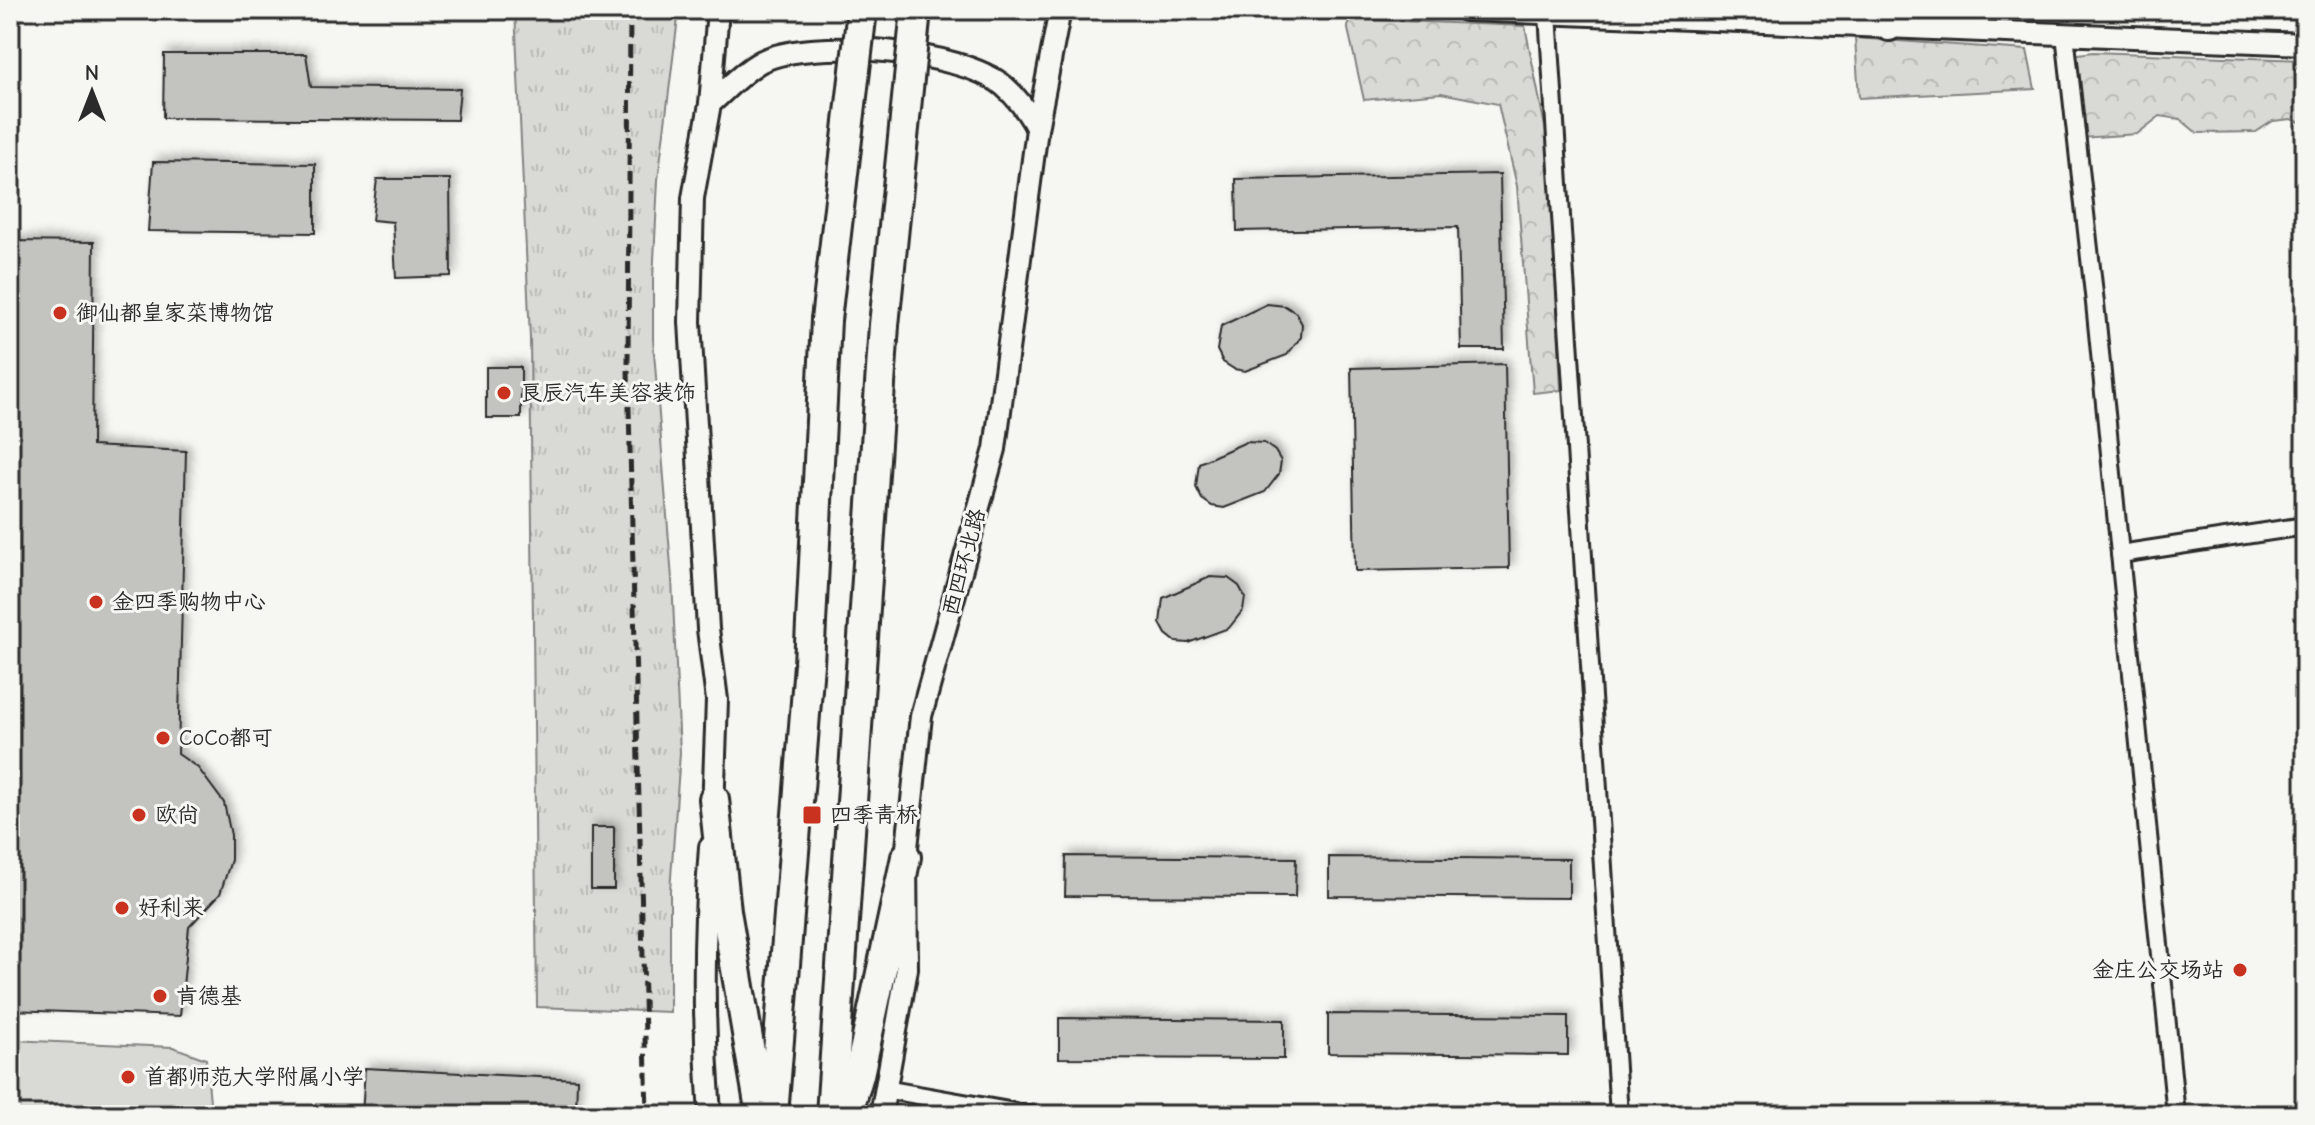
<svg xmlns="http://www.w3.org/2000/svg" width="2315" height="1125" viewBox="0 0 2315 1125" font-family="'Comic Neue','LXGW WenKai TC',sans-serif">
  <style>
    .grass { fill: url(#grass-tufts); stroke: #828280; stroke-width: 2 }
    .forest { fill: url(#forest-crowns); stroke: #828280; stroke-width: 2 }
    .pitch { fill: #d9d9d5; stroke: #828280; stroke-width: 2 }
    .building { fill: #c3c3c0; stroke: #2b2b2b; stroke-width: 2; filter: url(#shadow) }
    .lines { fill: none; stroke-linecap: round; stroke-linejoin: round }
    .minor-casing { stroke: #2b2b2b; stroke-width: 22 }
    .tertiary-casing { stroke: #2b2b2b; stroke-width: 26 }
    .primary-casing { stroke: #2b2b2b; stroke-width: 32 }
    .trunk-casing { stroke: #2b2b2b; stroke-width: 34 }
    .minor { stroke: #f6f6f2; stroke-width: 16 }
    .tertiary { stroke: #f6f6f2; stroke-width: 20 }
    .primary { stroke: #f6f6f2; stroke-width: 26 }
    .trunk { stroke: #f6f6f2; stroke-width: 28 }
    .rail { stroke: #2b2b2b; stroke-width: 5; stroke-dasharray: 12 6; stroke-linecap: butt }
    .trunk-bridge-casing { stroke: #2b2b2b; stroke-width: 34; stroke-linecap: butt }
    .trunk-bridge { stroke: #f6f6f2; stroke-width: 28 }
    .poi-dot { fill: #c8321e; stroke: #f6f6f2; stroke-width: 3 }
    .labels { text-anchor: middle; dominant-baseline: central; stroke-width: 6; stroke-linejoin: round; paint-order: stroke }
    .poi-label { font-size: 22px; fill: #2b2b2b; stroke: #f6f6f2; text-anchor: start }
    .street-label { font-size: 22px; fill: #2b2b2b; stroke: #f6f6f2 }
  </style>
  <defs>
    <pattern id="grass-tufts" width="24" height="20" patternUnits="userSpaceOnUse" patternTransform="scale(2)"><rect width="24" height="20" fill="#d9d9d5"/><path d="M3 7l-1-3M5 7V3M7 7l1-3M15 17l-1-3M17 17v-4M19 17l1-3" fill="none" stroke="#babab7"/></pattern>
    <pattern id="forest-crowns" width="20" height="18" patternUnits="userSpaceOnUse" patternTransform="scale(2)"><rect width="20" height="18" fill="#d9d9d5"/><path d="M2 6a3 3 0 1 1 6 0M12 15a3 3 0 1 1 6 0" fill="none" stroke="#babab7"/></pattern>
    <filter id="shadow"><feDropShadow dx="4.5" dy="-4.5" stdDeviation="4" flood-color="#0004"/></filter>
  </defs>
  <rect width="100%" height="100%" fill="#f6f6f2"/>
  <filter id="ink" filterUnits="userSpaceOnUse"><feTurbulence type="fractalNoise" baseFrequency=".0125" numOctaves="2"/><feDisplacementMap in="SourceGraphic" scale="16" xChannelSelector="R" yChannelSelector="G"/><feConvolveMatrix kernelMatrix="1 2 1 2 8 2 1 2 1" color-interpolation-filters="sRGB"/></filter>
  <g filter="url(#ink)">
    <!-- grass -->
    <polygon class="grass" points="515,10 679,10 658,180 653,280 653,339 672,579 680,753 670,891 670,1012 537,1007 530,338"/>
    <!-- forest -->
    <g class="forest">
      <polygon points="1349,10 1372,10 1376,20 1525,26 1550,152 1561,390 1533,393 1517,186 1498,104 1441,93 1364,100 1348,29"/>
      <polygon points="1855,38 2027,50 2035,89 1859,98"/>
      <polygon points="2093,52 2305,60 2305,124 2291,119 2273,121 2256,132 2197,133 2180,119 2160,116 2137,134 2081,138 2071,55"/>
    </g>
    <!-- pitch -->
    <polygon class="pitch" points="10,1040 173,1047 206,1059 210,1102 206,1115 10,1115"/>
    <!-- building -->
    <g class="building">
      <polygon points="164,54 306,54 311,87 460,89 457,120 163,118"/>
      <polygon points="153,162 315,164 315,233 148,231"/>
      <polygon points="1500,174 1504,349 1461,349 1458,227 1237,231 1236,179"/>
      <polygon points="377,179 450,179 451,276 396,278 393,222 372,220"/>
      <polygon points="10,241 94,242 92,446 186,451 178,754 198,768 224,803 231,835 231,860 220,894 189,927 180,1016 10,1010"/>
      <polygon points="1267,304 1285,306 1296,313 1302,324 1301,337 1287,355 1245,371 1234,369 1223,362 1217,350 1221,326"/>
      <polygon points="1505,364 1509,568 1355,571 1351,368"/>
      <rect x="486" y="367" width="35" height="51"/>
      <polygon points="1246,442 1264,443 1275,451 1281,461 1279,474 1265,492 1224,508 1212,506 1202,499 1196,487 1199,463"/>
      <polygon points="1210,577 1228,578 1239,586 1245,597 1243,610 1229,628 1188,643 1176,642 1166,634 1160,623 1163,598"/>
      <rect x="591" y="827" width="23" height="62"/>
      <polygon points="1066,856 1296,858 1295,897 1065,896"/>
      <polygon points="1329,857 1569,859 1569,898 1329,896"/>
      <polygon points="1328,1014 1568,1016 1568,1055 1328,1053"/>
      <polygon points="1059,1018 1284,1020 1284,1059 1059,1058"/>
      <polygon points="365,1068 577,1079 576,1115 362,1115"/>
    </g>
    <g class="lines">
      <defs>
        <g id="minor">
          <polyline points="1548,14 1619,1115"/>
          <polyline points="2065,34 2095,303 2176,1115"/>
          <polyline points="2120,554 2305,526"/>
          <polyline points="884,1089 1031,1115"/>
        </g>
        <g id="tertiary">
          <polyline points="1465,10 2305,44"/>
          <path d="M710 104C726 90 743 71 762 61 812 37 961 50 1004 86 1018 98 1028 112 1037 129"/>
          <polyline points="713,811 717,700 708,629 690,322 693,198 710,104 718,10"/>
          <path d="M710 1115C703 1025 703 936 710 847"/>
          <polyline points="881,1115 907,969 906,857 921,716 995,449 1037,129 1060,10"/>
        </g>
        <polyline id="primary" points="1855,10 1889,27"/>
        <g id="trunk">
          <polyline points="714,799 726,911 761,1115"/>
          <polyline points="773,1115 809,664 826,320"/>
          <polyline points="831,1115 884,325"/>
          <polyline points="847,1115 859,1075 906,857"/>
        </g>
      </defs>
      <!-- minor casing -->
      <use href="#minor" class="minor-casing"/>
      <!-- tertiary casing -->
      <use href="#tertiary" class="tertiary-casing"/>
      <!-- primary casing -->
      <use href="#primary" class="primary-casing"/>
      <!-- trunk casing -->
      <use href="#trunk" class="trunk-casing"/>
      <!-- minor -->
      <use href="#minor" class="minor"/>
      <!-- tertiary -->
      <use href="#tertiary" class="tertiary"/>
      <!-- primary -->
      <use href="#primary" class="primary"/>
      <!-- trunk -->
      <use href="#trunk" class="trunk"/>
      <!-- rail -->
      <polyline class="rail" points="630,10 628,369 647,1115"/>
      <defs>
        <g id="trunk-bridge">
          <polyline points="826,320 862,10"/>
          <polyline points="884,325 916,10"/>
        </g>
      </defs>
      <!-- trunk-bridge casing -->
      <use href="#trunk-bridge" class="trunk-bridge-casing"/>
      <!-- trunk-bridge -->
      <use href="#trunk-bridge" class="trunk-bridge"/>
    </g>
  </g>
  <!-- markers -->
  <g class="poi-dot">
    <circle cx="60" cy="313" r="8"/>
    <circle cx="504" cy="393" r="8"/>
    <circle cx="96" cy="602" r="8"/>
    <circle cx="163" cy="738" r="8"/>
    <circle cx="139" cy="815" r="8"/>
    <rect x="802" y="805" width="20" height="20" rx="4"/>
    <circle cx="122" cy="908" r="8"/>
    <circle cx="2240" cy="970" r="8"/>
    <circle cx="160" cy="996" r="8"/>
    <circle cx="128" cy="1077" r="8"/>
  </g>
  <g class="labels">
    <!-- poi labels -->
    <g class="poi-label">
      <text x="76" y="313">御仙都皇家菜博物馆</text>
      <text x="520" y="393">良辰汽车美容装饰</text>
      <text x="112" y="602">金四季购物中心</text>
      <text x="179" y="738">CoCo都可</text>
      <text x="155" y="815">欧尚</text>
      <text x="830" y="815">四季青桥</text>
      <text x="138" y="908">好利来</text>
      <text x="2224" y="970" text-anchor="end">金庄公交场站</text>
      <text x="176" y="996">肯德基</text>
      <text x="144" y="1077">首都师范大学附属小学</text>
    </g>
    <!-- street labels -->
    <g class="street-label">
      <text transform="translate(964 562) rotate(-75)">西四环北路</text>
    </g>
  </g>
  <!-- margin -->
  <rect width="2315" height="1125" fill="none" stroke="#f6f6f2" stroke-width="40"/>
  <rect x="20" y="20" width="2275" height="1085" fill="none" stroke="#2b2b2b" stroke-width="3" filter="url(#ink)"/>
  <!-- north arrow -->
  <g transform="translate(92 92)" stroke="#f6f6f2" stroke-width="6" paint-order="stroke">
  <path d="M0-6L14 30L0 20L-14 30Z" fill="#2b2b2b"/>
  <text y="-12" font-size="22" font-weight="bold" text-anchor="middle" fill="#2b2b2b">N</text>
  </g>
</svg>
